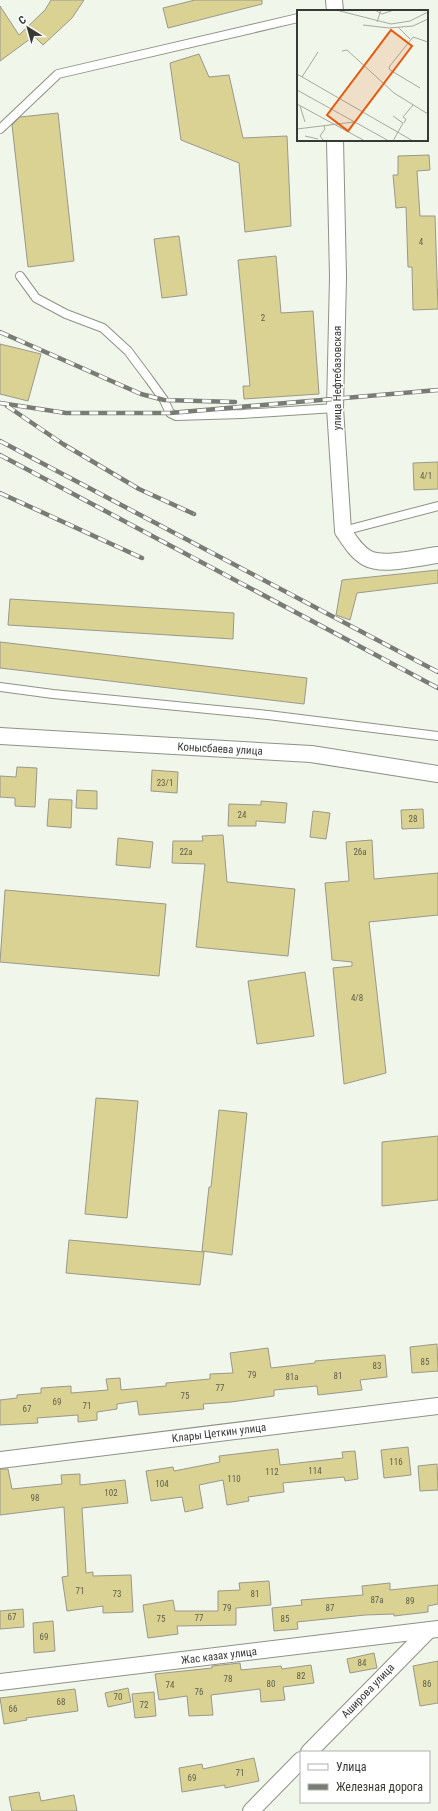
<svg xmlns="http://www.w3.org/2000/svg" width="438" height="1811" viewBox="0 0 438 1811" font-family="'Roboto Condensed',sans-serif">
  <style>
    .building { fill: #dad293; stroke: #9a988b }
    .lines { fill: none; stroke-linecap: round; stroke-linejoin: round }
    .service-casing { stroke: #8d9285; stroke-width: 10 }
    .minor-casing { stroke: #8d9285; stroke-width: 18 }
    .service { stroke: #fff; stroke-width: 8 }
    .minor { stroke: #fff; stroke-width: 16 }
    .rail-casing { stroke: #797c74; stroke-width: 4.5 }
    .rail { stroke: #fff; stroke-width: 3; stroke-dasharray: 9; stroke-linecap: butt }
    .labels { text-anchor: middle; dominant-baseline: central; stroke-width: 3; stroke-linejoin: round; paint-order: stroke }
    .number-label { font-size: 9px; fill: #605f4c }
    .street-label { font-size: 11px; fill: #373934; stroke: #fff }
    .inset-road { fill: none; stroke: #a6aaa1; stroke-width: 1 }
    .view { fill: #e8590c; fill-opacity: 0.15; stroke: #e8590c; stroke-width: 2 }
    .inset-edge { fill: none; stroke: #373934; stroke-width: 2 }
  </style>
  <rect width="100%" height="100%" fill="#f0f6e9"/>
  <!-- building -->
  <g class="building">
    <polygon points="51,0 84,0 72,18 43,45 34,36 0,61 0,6 19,35 45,10"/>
    <polygon points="195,0 262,0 262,4 168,28 163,8"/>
    <polygon points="199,54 209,77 229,75 243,138 287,136 291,226 245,232 239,163 181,140 170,63"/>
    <polygon points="58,113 74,261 28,267 12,125 20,117"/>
    <polygon points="429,155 430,170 417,171 420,216 435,216 438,309 413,310 412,267 408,267 406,207 396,208 393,175 398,175 398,156"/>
    <polygon points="179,236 187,295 162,298 154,239"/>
    <polygon points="276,256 281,313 313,311 319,394 244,399 243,386 250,386 238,260"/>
    <polygon points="0,344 41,354 28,401 0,394"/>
    <polygon points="438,462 438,489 414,490 413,463"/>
    <polygon points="438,570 438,583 357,593 350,620 336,615 342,580"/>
    <polygon points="10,599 234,613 233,639 8,625"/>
    <polygon points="0,642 307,678 304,704 0,668"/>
    <polygon points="17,767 37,768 35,807 15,806 15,798 0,797 0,776 16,777"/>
    <polygon points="152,770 178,772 177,793 151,791"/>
    <polygon points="77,790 97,791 97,809 76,808"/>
    <polygon points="49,799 72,800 71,828 47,826"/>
    <polygon points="261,801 287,803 285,823 256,821 256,826 228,826 229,804 261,805"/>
    <polygon points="423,809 424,828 402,829 401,810"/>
    <polygon points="313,811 330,813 326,839 310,837"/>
    <polygon points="223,835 227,882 295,889 288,956 196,947 205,864 172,863 173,841 203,841 202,836"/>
    <polygon points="118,838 153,842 150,868 116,865"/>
    <polygon points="372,840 374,879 438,873 438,915 369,922 386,1073 344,1084 333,968 352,966 352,962 332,960 325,883 349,881 346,842"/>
    <polygon points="5,890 166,904 159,976 0,962"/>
    <polygon points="305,972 314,1036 257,1044 248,981"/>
    <polygon points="96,1098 138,1101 127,1218 85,1214"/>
    <polygon points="219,1110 247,1113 232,1255 202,1251 209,1187 211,1187"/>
    <polygon points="438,1136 438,1200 382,1206 382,1142"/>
    <polygon points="69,1240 204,1252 200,1285 66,1273"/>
    <polygon points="437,1344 438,1371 412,1373 410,1347"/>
    <polygon points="268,1348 271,1368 315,1363 315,1361 385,1355 387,1377 360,1380 362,1390 318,1395 317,1386 274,1390 274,1396 231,1402 203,1404 204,1409 139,1415 137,1401 117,1404 117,1409 97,1412 97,1420 78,1422 78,1415 37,1418 38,1423 0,1425 0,1400 17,1398 17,1395 41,1393 41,1388 71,1386 71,1393 108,1390 106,1379 120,1378 121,1390 166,1386 166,1383 210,1379 210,1374 233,1373 230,1353"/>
    <polygon points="408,1447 411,1475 384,1478 381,1450"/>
    <polygon points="278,1449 280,1465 343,1458 342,1452 355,1451 358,1479 345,1481 344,1477 283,1483 284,1492 248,1497 249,1501 227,1505 223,1480 199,1485 203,1508 185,1512 182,1497 151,1501 146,1471 173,1467 174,1471 220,1462 219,1456"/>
    <polygon points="437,1464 438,1490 420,1491 418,1466"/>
    <polygon points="0,1469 8,1469 12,1489 62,1484 61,1475 80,1474 80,1485 125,1480 128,1503 82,1508 86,1573 93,1572 93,1576 131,1575 133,1612 103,1613 103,1606 67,1611 62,1577 68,1576 64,1507 0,1515"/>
    <polygon points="269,1581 271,1605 236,1608 236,1625 177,1626 178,1634 148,1638 143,1605 173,1600 175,1611 218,1611 218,1591 240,1590 239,1583"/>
    <polygon points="390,1583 390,1590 438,1585 438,1604 428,1606 428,1612 394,1616 394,1614 365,1615 297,1622 298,1629 274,1631 272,1608 302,1605 301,1600 363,1595 362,1586"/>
    <polygon points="23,1609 24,1627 0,1629 0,1611"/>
    <polygon points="53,1621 55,1651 34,1653 33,1623"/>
    <polygon points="374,1653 377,1668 350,1673 347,1659"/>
    <polygon points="438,1661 438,1703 420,1706 413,1666"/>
    <polygon points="240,1663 241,1670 281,1666 282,1669 311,1665 314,1683 283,1687 285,1700 261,1702 260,1689 211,1695 213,1715 189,1716 187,1696 159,1700 155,1674 212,1668 212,1666"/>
    <polygon points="128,1688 131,1702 108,1707 105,1693"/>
    <polygon points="75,1689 78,1711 26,1718 27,1720 4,1724 0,1698"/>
    <polygon points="154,1692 156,1716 135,1718 132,1694"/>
    <polygon points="254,1758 259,1781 225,1788 225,1785 182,1792 179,1768 202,1764 203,1769"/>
    <polygon points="39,1792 41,1801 74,1795 77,1811 12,1811 9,1797"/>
  </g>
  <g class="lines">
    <defs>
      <g id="service">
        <polyline points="0,129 58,74 298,18"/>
        <polyline points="20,276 36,298 66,314 103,328 128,351 149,379 164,400 170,413 176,416 242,414 335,408"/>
        <polyline points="343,531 438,506"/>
        <polyline points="0,687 53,694 268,715 438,736"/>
      </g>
      <g id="minor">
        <polyline points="334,0 335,11"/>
        <path d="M335 140 338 277 335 408 343 531C350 541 356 552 367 558 383 567 420 557 438 555"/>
        <polyline points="0,736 311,754 438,774"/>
        <polyline points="0,1460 438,1406"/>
        <polyline points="0,1682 438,1629"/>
        <polyline points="309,1752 428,1631"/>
        <polyline points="251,1811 301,1760"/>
      </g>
    </defs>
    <!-- service casing -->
    <use href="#service" class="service-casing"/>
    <!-- minor casing -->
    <use href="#minor" class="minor-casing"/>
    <!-- service -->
    <use href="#service" class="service"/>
    <!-- minor -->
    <use href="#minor" class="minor"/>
    <defs>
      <g id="rail">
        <polyline points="0,332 141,394 164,400 235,402"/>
        <polyline points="0,403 66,413 170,413 438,390"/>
        <polyline points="7,406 63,444 139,489 194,514"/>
        <polyline points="0,441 438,672"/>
        <polyline points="0,455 438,688"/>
        <polyline points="0,493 142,558"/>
      </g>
    </defs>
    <!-- rail casing -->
    <use href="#rail" class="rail-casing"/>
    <!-- rail -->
    <use href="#rail" class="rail"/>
  </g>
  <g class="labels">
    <!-- number labels -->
    <g class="number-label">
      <text x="421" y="242">4</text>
      <text x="263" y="318">2</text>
      <text x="426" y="476">4/1</text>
      <text x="165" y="783">23/1</text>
      <text x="242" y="815">24</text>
      <text x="413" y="819">28</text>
      <text x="186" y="852">22а</text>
      <text x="360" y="852">26а</text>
      <text x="357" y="998">4/8</text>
      <text x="425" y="1362">85</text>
      <text x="377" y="1366">83</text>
      <text x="252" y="1375">79</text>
      <text x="338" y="1376">81</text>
      <text x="292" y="1377">81а</text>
      <text x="220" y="1388">77</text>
      <text x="185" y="1396">75</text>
      <text x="57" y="1402">69</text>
      <text x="87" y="1406">71</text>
      <text x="27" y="1409">67</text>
      <text x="396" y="1462">116</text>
      <text x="315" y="1471">114</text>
      <text x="272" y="1472">112</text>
      <text x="234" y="1479">110</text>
      <text x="162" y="1484">104</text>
      <text x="111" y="1493">102</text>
      <text x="35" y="1498">98</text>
      <text x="80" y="1591">71</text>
      <text x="117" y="1594">73</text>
      <text x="255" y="1594">81</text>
      <text x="377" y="1600">87а</text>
      <text x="410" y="1601">89</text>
      <text x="227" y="1608">79</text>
      <text x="330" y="1608">87</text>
      <text x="12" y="1617">67</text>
      <text x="199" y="1618">77</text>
      <text x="161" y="1619">75</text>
      <text x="285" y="1619">85</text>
      <text x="44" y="1637">69</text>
      <text x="362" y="1663">84</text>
      <text x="301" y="1676">82</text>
      <text x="228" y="1679">78</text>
      <text x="271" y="1684">80</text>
      <text x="427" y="1684">86</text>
      <text x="170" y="1685">74</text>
      <text x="199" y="1692">76</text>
      <text x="118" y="1697">70</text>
      <text x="61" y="1702">68</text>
      <text x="144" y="1705">72</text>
      <text x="13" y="1709">66</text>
      <text x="240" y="1773">71</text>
      <text x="192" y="1778">69</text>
    </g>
    <!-- street labels -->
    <g class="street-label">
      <text transform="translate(337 378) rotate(-90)">улица Нефтебазовская</text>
      <text transform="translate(220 749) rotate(3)">Конысбаева улица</text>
      <text transform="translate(219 1433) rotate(-7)">Клары Цеткин улица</text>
      <text transform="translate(219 1656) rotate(-7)">Жас казах улица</text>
      <text transform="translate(368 1691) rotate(-46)">Аширова улица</text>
    </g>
  </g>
  <!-- overview -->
  <g transform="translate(297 10)">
    <rect width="131" height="131" fill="#f0f6e9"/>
    <path class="inset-road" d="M39 0 94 14 113 11 131 2M78 0 85 4 97 0M80 12 84 0M66 15 92 18 116 16 131 9M101 17 113 29M45 41 50 40 97 83 131 104M0 64 116 131M5 67 21 42M123 78 93 60 92 57 116 27 131 32M0 80 92 131M0 94 68 131M3 96 8 112M107 113 109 109 106 107 116 95M0 119 57 112M8 126 21 129M27 131 23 126 28 119 27 116M96 131 106 113 96 106"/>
    <path class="view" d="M94 20 115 36 51 121 30 105Z"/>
    <rect width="131" height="131" class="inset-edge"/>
  </g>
  <!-- legend -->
  <rect x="300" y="1751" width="130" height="52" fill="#ffffff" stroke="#afb0ae"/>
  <rect x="308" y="1764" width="20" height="6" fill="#ffffff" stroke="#afb0ae"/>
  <text x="336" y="1771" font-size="12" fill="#373934">Улица</text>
  <rect x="308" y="1784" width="20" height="6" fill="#797c74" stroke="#afb0ae"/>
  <text x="336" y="1791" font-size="12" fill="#373934">Железная дорога</text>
  <!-- north arrow -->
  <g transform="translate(28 28) rotate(323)" stroke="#ffffff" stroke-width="3" paint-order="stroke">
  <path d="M0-3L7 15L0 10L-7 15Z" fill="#373934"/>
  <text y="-6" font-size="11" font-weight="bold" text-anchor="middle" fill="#373934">С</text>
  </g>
</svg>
